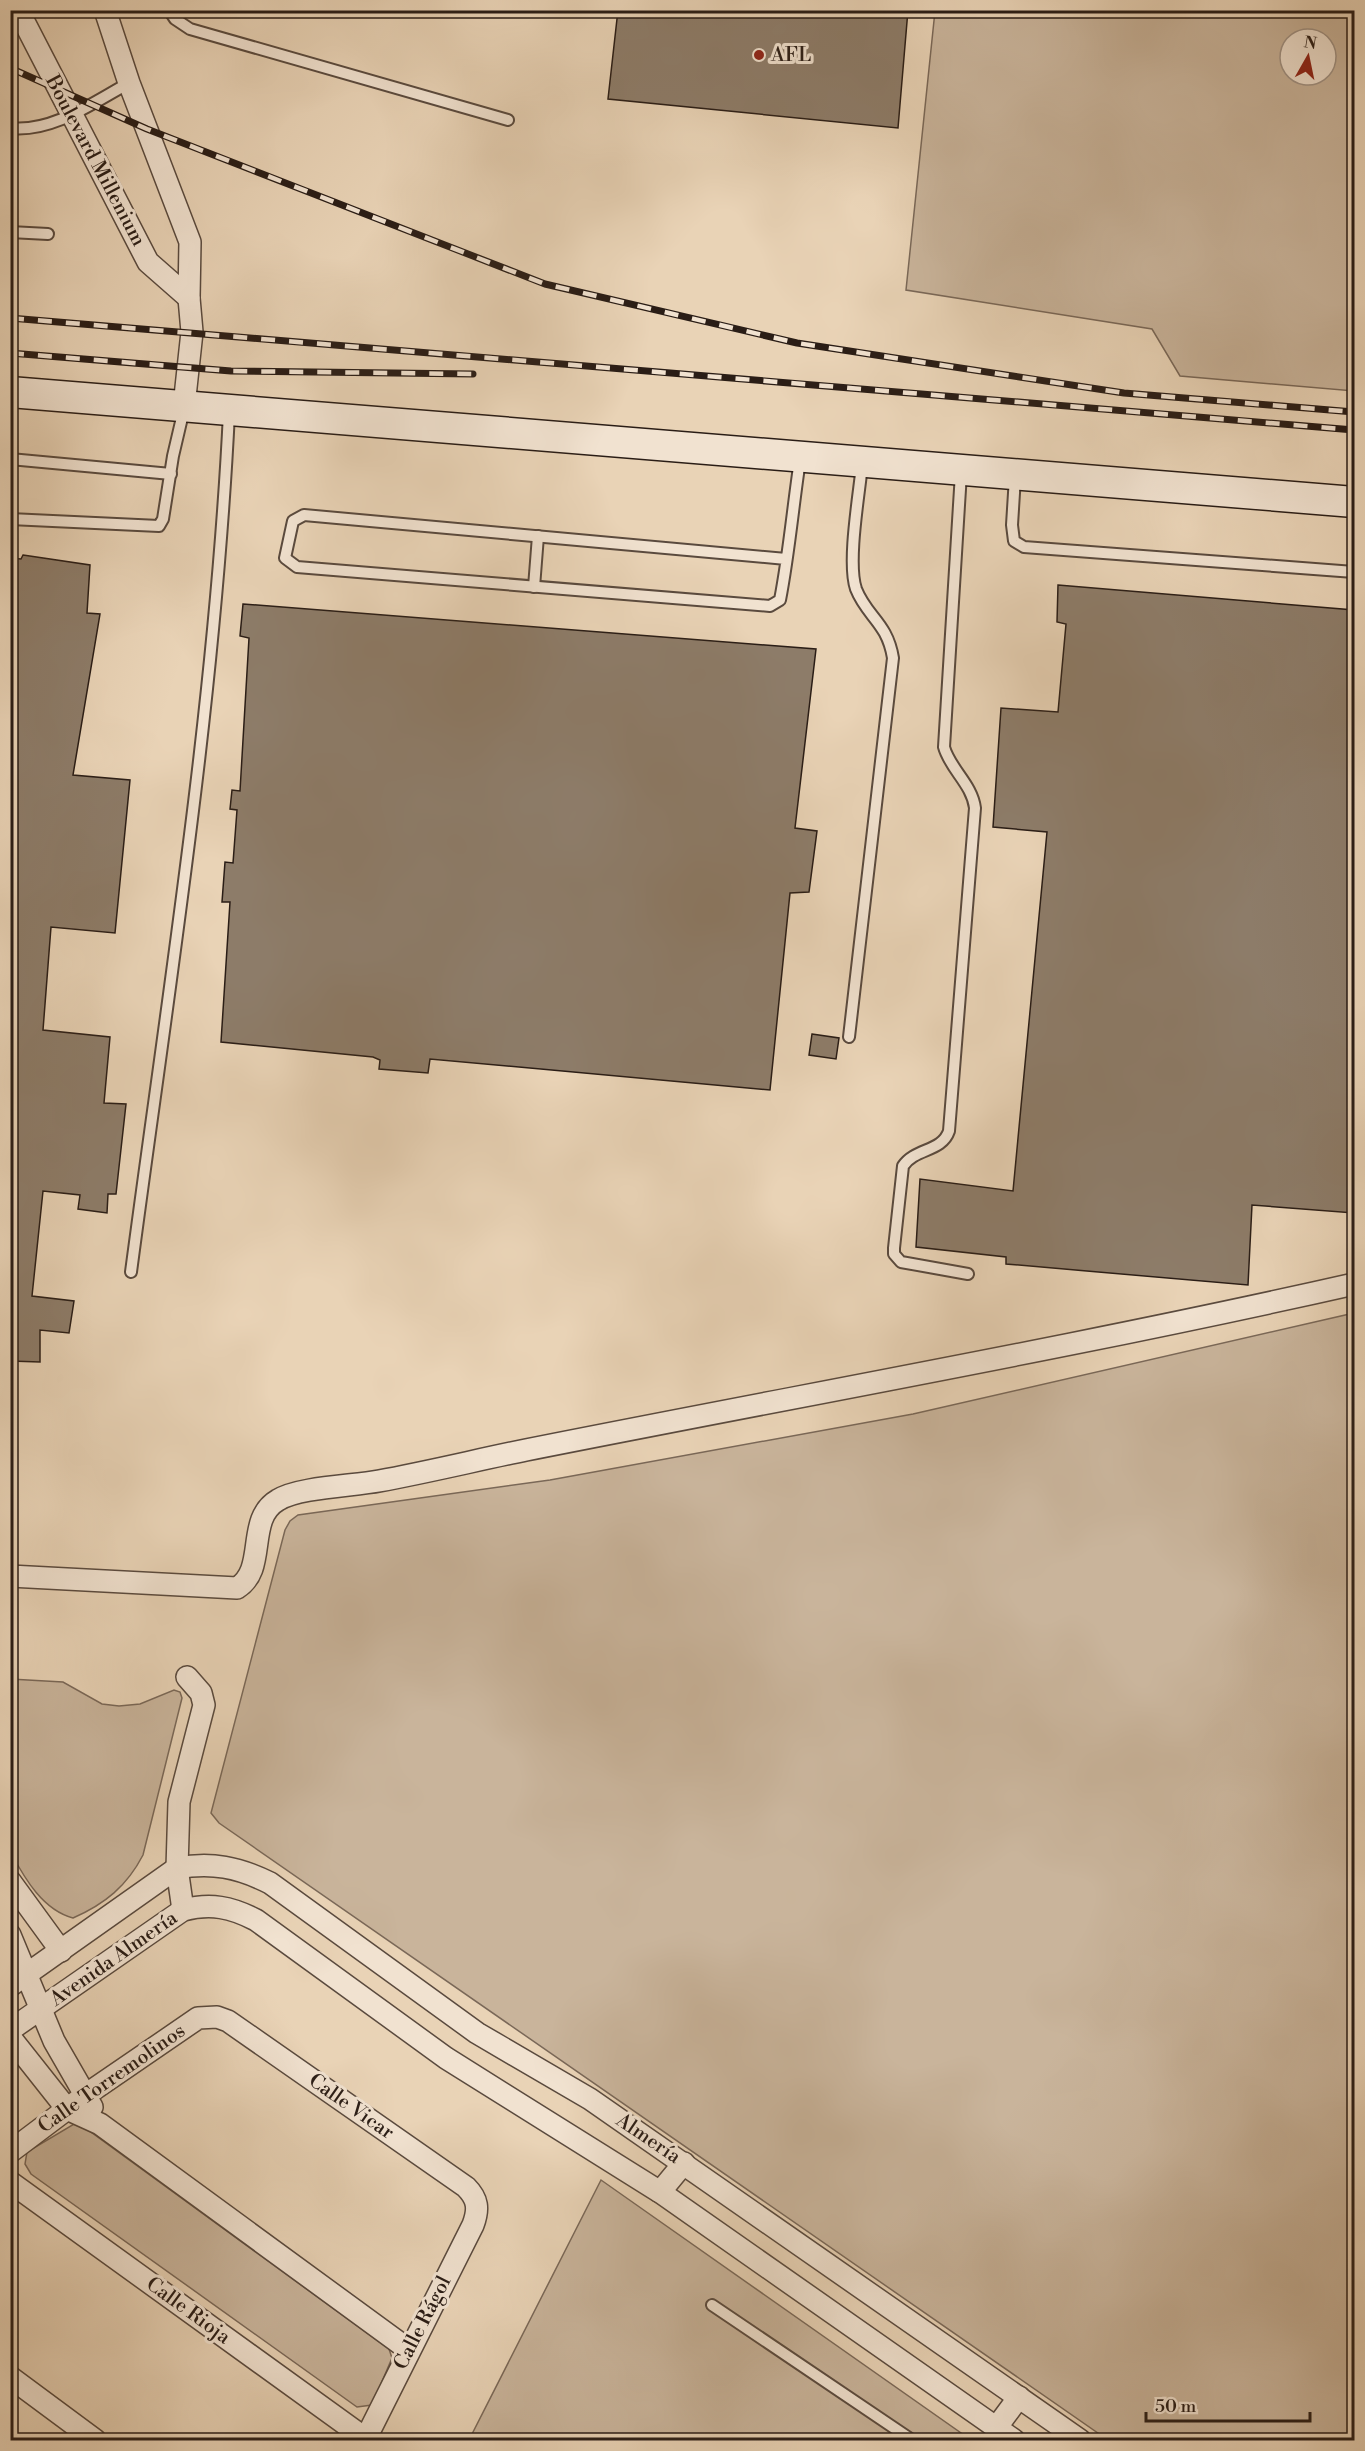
<svg xmlns="http://www.w3.org/2000/svg" width="1365" height="2451" viewBox="0 0 1365 2451" font-family="'Libre Bodoni',serif">
  <style>
    .green { fill: #c9b49b; stroke: #7a6858; stroke-width: 1.5; fill-rule: evenodd }
    .building { fill: #8d7c69; stroke: #2a1d16; stroke-width: 1.5 }
    .lines { fill: none; stroke-linecap: round; stroke-linejoin: round }
    .lane-casing { stroke: #5a4a3e; stroke-width: 14 }
    .street-casing { stroke: #5a4a3e; stroke-width: 24 }
    .secondary-casing { stroke: #2a1d16; stroke-width: 33 }
    .lane { stroke: #f1e2d0; stroke-width: 10 }
    .street { stroke: #f1e2d0; stroke-width: 21 }
    .secondary { stroke: #f1e2d0; stroke-width: 30 }
    .rail-casing { stroke: #2a1d16; stroke-width: 7 }
    .rail { stroke: #f1e2d0; stroke-width: 4.5; stroke-dasharray: 14; stroke-linecap: butt }
    .poi-dot { fill: #8f2418; stroke: #f1e2d0; stroke-width: 2 }
    .labels { text-anchor: middle; dominant-baseline: central; stroke-width: 6; stroke-linejoin: round; paint-order: stroke }
    .poi-label { font-size: 20px; fill: #2a1d16; stroke: #f1e2d0; text-anchor: start }
    .street-label { font-size: 20px; fill: #2a1d16; stroke: #f1e2d0 }
  </style>
  <rect width="100%" height="100%" fill="#e9d3b6"/>
  <filter id="stains"><feTurbulence type="fractalNoise" baseFrequency=".00333" numOctaves="4"/><feColorMatrix values="0 0 0 0 .2 0 0 0 0 .09 0 0 0 0 .02 0 0 0 .5 -.17"/></filter>
  <radialGradient id="worn" r=".72"><stop offset=".6" stop-color="#630" stop-opacity="0"/><stop offset="1" stop-color="#630" stop-opacity=".3"/></radialGradient>
  <!-- green -->
  <g class="green">
    <path d="M935 11H1354V391L1180 376 1152 329 906 290ZM1290 39H1326V75H1290Z"/>
    <polygon points="1354,1313 1354,2440 1108,2440 219,1823 211,1813 285,1530 290,1521 298,1515 550,1480 913,1414"/>
    <path d="M10 1679 63 1682 102 1704 119 1706 140 1704 174 1690 180 1692 182 1698 143 1855C127 1886 105 1904 73 1918 43 1910 25 1879 11 1853Z"/>
    <polygon points="74,2124 88,2130 389,2349 392,2358 372,2405 357,2407 31,2174 25,2164 27,2152"/>
    <polygon points="601,2180 971,2440 469,2440"/>
  </g>
  <!-- building -->
  <g class="building">
    <polygon points="618,10 908,10 898,128 608,99"/>
    <polygon points="23,555 90,565 87,613 100,614 73,775 130,780 115,933 51,927 43,1030 110,1037 104,1103 126,1104 116,1194 108,1194 107,1213 78,1209 80,1195 43,1191 32,1296 74,1301 69,1333 40,1330 40,1362 10,1361 10,558 21,559"/>
    <polygon points="1058,585 1354,610 1354,1213 1252,1205 1248,1285 1006,1264 1006,1257 916,1247 920,1179 1013,1191 1047,832 993,827 1001,708 1058,712 1066,624 1057,622"/>
    <polygon points="243,604 816,649 795,828 817,831 809,892 790,893 770,1090 430,1059 428,1073 379,1069 380,1060 373,1057 221,1042 230,902 222,902 225,862 233,863 237,810 230,809 232,790 240,791 249,638 240,636"/>
    <polygon points="812,1034 839,1038 836,1059 809,1055"/>
  </g>
  <g class="lines">
    <defs>
      <g id="lane">
        <polyline points="169,10 175,19 190,29 508,120"/>
        <path d="M10 128C52 133 94 102 129 83"/>
        <polyline points="10,232 48,234"/>
        <polyline points="10,459 171,474"/>
        <path d="M961 473 944 747C950 769 972 784 975 808L949 1131C942 1152 915 1148 903 1166L894 1248V1254L901 1262 968 1274"/>
        <polyline points="1015,477 1012,525 1014,541 1024,547 1354,572"/>
        <polyline points="10,519 159,526 163,519 173,456 184,409"/>
        <path d="M786 559 304 515 293 521 285 558 297 567 770 606 780 600C789 554 793 506 800 460"/>
        <polyline points="534,587 538,536"/>
        <path d="M849 1037 893 658C887 622 867 617 856 589 847 563 859 495 862 465"/>
        <path d="M131 1272C169 986 215 701 229 413"/>
        <polyline points="712,2305 912,2440"/>
      </g>
      <g id="street">
        <polyline points="18,10 148,262 189,298"/>
        <polyline points="105,10 129,83 190,242 189,298 192,332 184,406"/>
        <path d="M10 1576 237 1588C268 1569 245 1519 278 1500 299 1487 353 1486 379 1481 428 1472 477 1460 526 1450 802 1395 1080 1346 1354 1284"/>
        <polyline points="10,1881 61,1951"/>
        <polyline points="183,1910 177,1868 179,1802 204,1705 201,1693 187,1677"/>
        <polyline points="10,1935 54,2041 92,2107"/>
        <path d="M10 1986 177 1868C212 1862 238 1867 270 1883L477 2033 590 2099 1080 2440"/>
        <path d="M10 2030 183 1910C211 1903 231 1907 256 1920L446 2058 660 2192 1014 2440"/>
        <polyline points="10,2037 67,2109 100,2124 409,2350"/>
        <path d="M10 2152 87 2094 198 2018 217 2017 228 2021 466 2187C478 2199 479 2209 473 2225L365 2440"/>
        <polyline points="10,2182 366,2439"/>
        <polyline points="660,2192 684,2163"/>
        <polyline points="10,2377 95,2440"/>
        <polyline points="996,2428 1019,2397"/>
      </g>
      <polyline id="secondary" points="10,392 1354,502"/>
    </defs>
    <!-- lane casing -->
    <use href="#lane" class="lane-casing"/>
    <!-- street casing -->
    <use href="#street" class="street-casing"/>
    <!-- secondary casing -->
    <use href="#secondary" class="secondary-casing"/>
    <!-- lane -->
    <use href="#lane" class="lane"/>
    <!-- street -->
    <use href="#street" class="street"/>
    <!-- secondary -->
    <use href="#secondary" class="secondary"/>
    <defs>
      <g id="rail">
        <polyline points="10,68 147,129 545,284 797,343 1124,393 1354,412"/>
        <polyline points="10,318 1354,430"/>
        <polyline points="10,353 231,371 473,374"/>
      </g>
    </defs>
    <!-- rail casing -->
    <use href="#rail" class="rail-casing"/>
    <!-- rail -->
    <use href="#rail" class="rail"/>
  </g>
  <!-- markers -->
  <circle class="poi-dot" cx="759" cy="55" r="6"/>
  <g class="labels">
    <!-- poi labels -->
    <g class="poi-label">
      <text x="771" y="55">AFL</text>
    </g>
    <!-- street labels -->
    <g class="street-label">
      <text transform="translate(95 161) rotate(62)">Boulevard Millenium</text>
      <text transform="translate(114 1959) rotate(-35)">Avenida Almería</text>
      <text transform="translate(112 2079) rotate(-35)">Calle Torremolinos</text>
      <text transform="translate(351 2107) rotate(35)">Calle Vicar</text>
      <text transform="translate(648 2139) rotate(34)">Almería</text>
      <text transform="translate(188 2311) rotate(36)">Calle Rioja</text>
      <text transform="translate(423 2323) rotate(-63)">Calle Rágol</text>
    </g>
  </g>
  <!-- margin -->
  <rect width="1365" height="2451" fill="none" stroke="#e9d3b6" stroke-width="36"/>
  <rect x="12" y="12" width="1341" height="2427" fill="none" stroke="#2a1d16" stroke-width="3"/>
  <rect x="18" y="18" width="1329" height="2415" fill="none" stroke="#2a1d16" stroke-width="1.5"/>
  <!-- north arrow -->
  <g transform="translate(1308 57) rotate(9)"><circle r="28" fill="#f1e2d0" stroke="#a19386" stroke-width="1.5"/>
  <path d="M0-4.5L10 22L0 15L-10 22Z" fill="#8f2418"/>
  <text y="-9" font-size="16" font-weight="bold" text-anchor="middle" fill="#2a1d16">N</text>
  </g>
  <!-- scale -->
  <path d="M1146 2412v9h164v-9" fill="none" stroke="#2a1d16" stroke-width="3"/>
  <text x="1155" y="2412" font-size="18" fill="#2a1d16" stroke="#f1e2d0" stroke-width="4.5" paint-order="stroke">50 m</text>
  <rect width="100%" height="100%" filter="url(#stains)"/>
  <rect width="100%" height="100%" fill="url(#worn)"/>
</svg>
